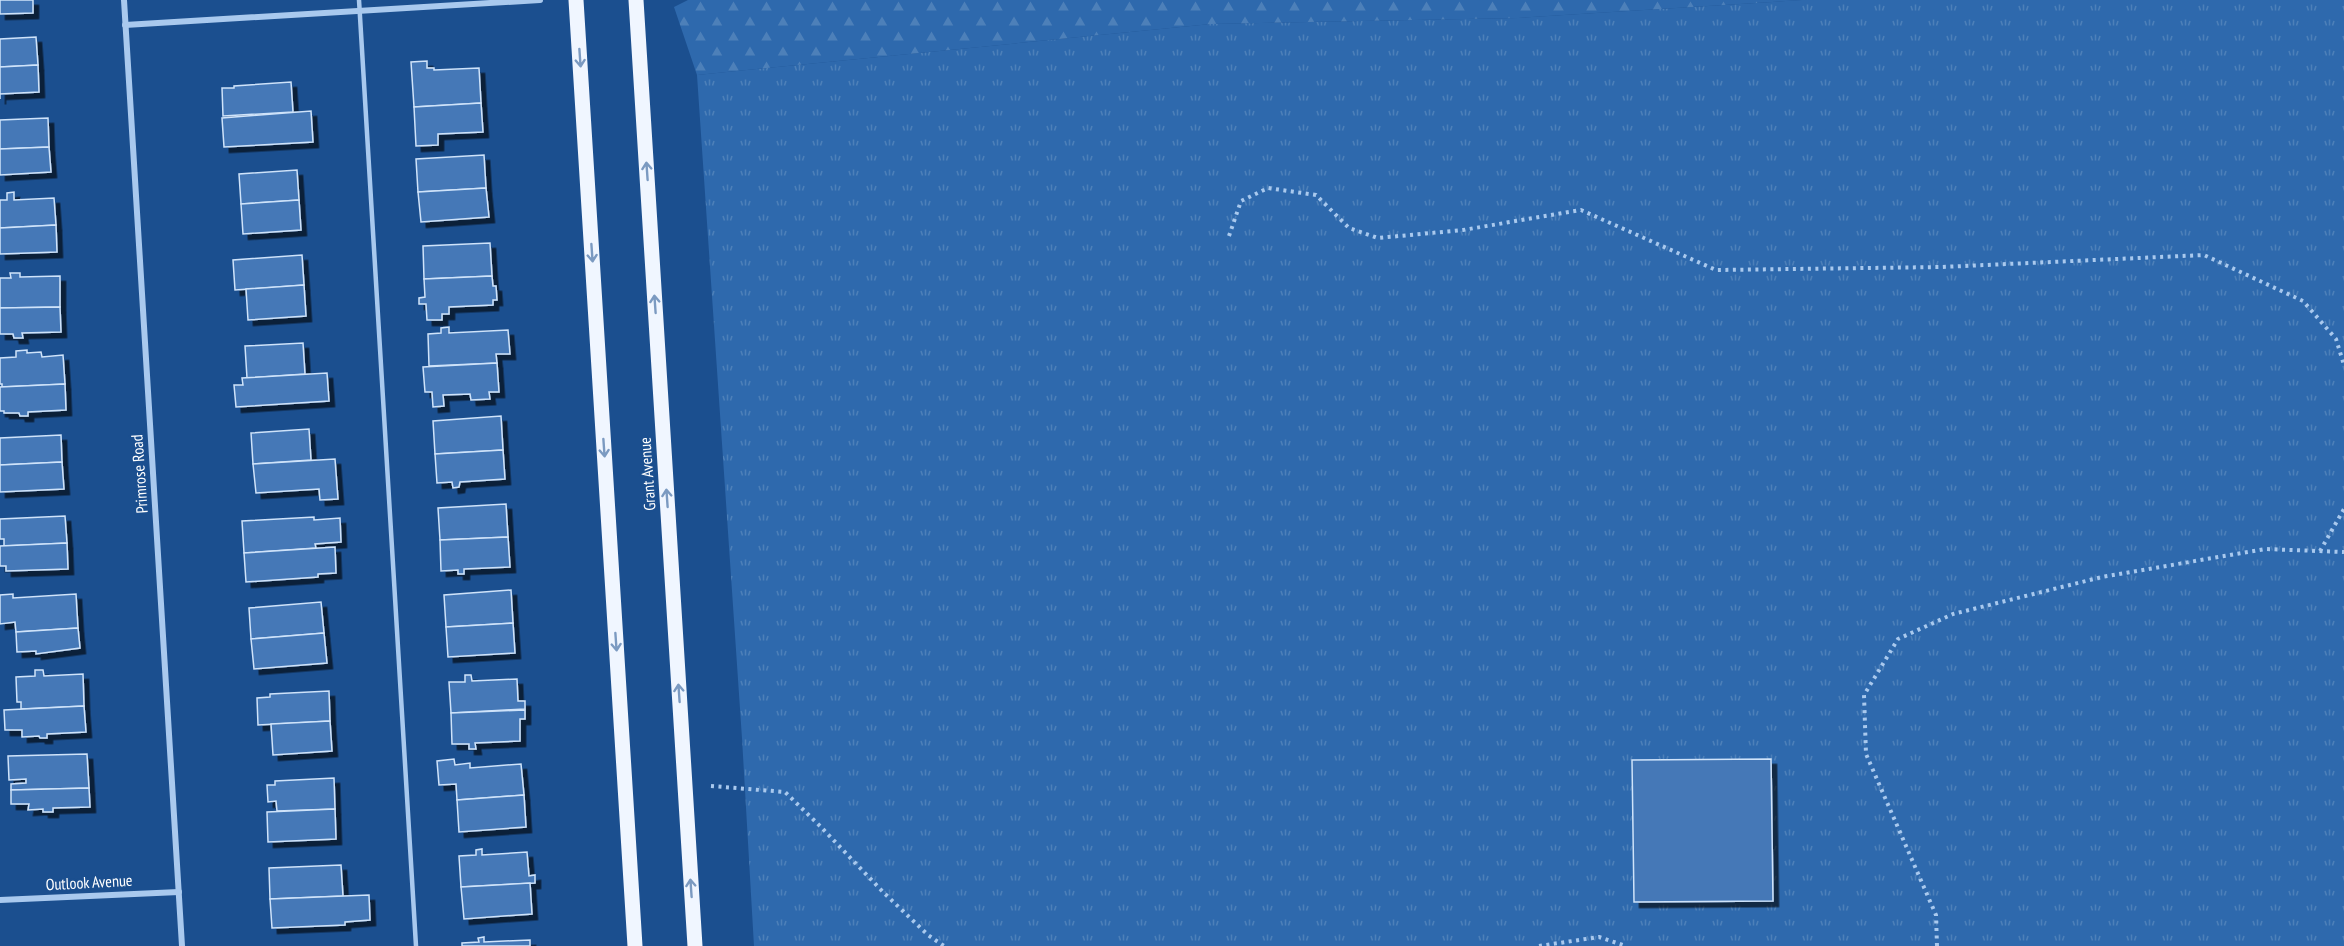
<svg xmlns="http://www.w3.org/2000/svg" width="2344" height="946" viewBox="0 0 2344 946" font-family="'PT Sans Narrow',sans-serif">
  <style>
    .grass { fill: url(#grass-tufts) }
    .forest { fill: url(#forest-firs) }
    .building { fill: #4478b7; stroke: #cfe3fa; stroke-width: 1.5; filter: url(#shadow) }
    .lines { fill: none; stroke-linecap: round; stroke-linejoin: round }
    .path { stroke: #a9c9ee; stroke-width: 4; stroke-dasharray: 3 4.5; stroke-linecap: butt }
    .service { stroke: #a9c9ee; stroke-width: 4.5 }
    .minor { stroke: #a9c9ee; stroke-width: 6 }
    .primary { stroke: #f0f6ff; stroke-width: 15 }
    .oneway { stroke: #7b9ac1 }
    .labels { text-anchor: middle; dominant-baseline: central; stroke-width: 4.5; stroke-linejoin: round; paint-order: stroke }
    .street-label { font-size: 16px; fill: #fff; stroke: #1b4f8f }
  </style>
  <defs>
    <pattern id="grass-tufts" width="24" height="20" patternUnits="userSpaceOnUse" patternTransform="scale(1.5)"><rect width="24" height="20" fill="#2e69ad"/><path d="M3 7l-1-3M5 7V3M7 7l1-3M15 17l-1-3M17 17v-4M19 17l1-3" fill="none" stroke="#4d80b9"/></pattern>
    <pattern id="forest-firs" width="22" height="20" patternUnits="userSpaceOnUse" patternTransform="scale(1.5)"><rect width="22" height="20" fill="#2e69ad"/><path d="M5 1l3.5 6h-7zM16 11l3.5 6h-7z" fill="#4d80b9"/></pattern>
    <filter id="shadow"><feDropShadow dx="5.5" dy="5.5" stdDeviation="0" flood-color="#0009"/></filter>
  </defs>
  <rect width="100%" height="100%" fill="#1b4f8f"/>
  <!-- grass -->
  <polygon class="grass" points="1802,0 2344,0 2344,946 754,946 742,738 697,75 1211,24 1518,18"/>
  <!-- forest -->
  <polygon class="forest" points="688,0 1802,0 1518,18 1211,24 697,75 674,7"/>
  <!-- building -->
  <g class="building">
    <polygon points="0,0 33,0 33,13 0,14"/>
    <polygon points="36,37 38,65 0,67 0,39"/>
    <polygon points="427,61 427,68 434,68 434,70 479,68 481,103 414,107 411,62"/>
    <polygon points="38,65 39,92 0,94 0,99 0,67"/>
    <polygon points="291,82 293,112 223,116 222,88 234,88 234,86"/>
    <polygon points="481,103 483,132 438,134 438,145 416,146 414,107"/>
    <polygon points="311,111 313,142 224,147 222,118"/>
    <polygon points="48,118 49,147 0,149 0,120"/>
    <polygon points="49,147 51,172 0,175 0,149"/>
    <polygon points="484,155 486,188 418,192 416,159"/>
    <polygon points="297,170 299,200 241,204 239,174"/>
    <polygon points="486,188 489,217 421,222 418,192"/>
    <polygon points="14,192 14,200 54,198 56,225 0,228 0,200 7,200 7,193"/>
    <polygon points="299,200 301,230 243,234 241,204"/>
    <polygon points="56,225 57,252 0,254 0,228"/>
    <polygon points="490,243 492,276 424,279 423,246"/>
    <polygon points="302,255 304,285 235,290 233,260"/>
    <polygon points="10,273 20,273 20,277 60,276 60,307 0,308 0,278 11,278"/>
    <polygon points="492,276 493,286 496,286 497,300 493,300 493,305 449,307 449,314 442,314 442,320 427,320 426,304 419,304 419,298 425,297 424,279"/>
    <polygon points="304,285 306,316 248,320 246,289"/>
    <polygon points="60,307 61,332 22,333 23,338 14,338 13,334 0,334 0,308"/>
    <polygon points="449,327 449,333 508,330 510,354 496,354 497,363 429,366 428,334 441,333 441,328"/>
    <polygon points="303,343 305,374 247,378 245,346"/>
    <polygon points="27,350 27,353 41,352 42,357 63,355 65,384 2,387 2,384 0,384 0,358 16,357 16,351"/>
    <polygon points="497,363 499,392 489,392 490,399 471,400 470,394 443,395 444,406 433,407 432,392 425,392 423,367"/>
    <polygon points="327,373 329,401 236,407 234,385 243,385 242,378"/>
    <polygon points="65,384 66,410 28,412 28,416 20,416 19,413 4,413 4,411 0,411 0,387"/>
    <polygon points="501,416 503,450 435,454 433,421"/>
    <polygon points="309,429 311,460 253,464 251,433"/>
    <polygon points="61,435 62,462 0,465 0,438"/>
    <polygon points="503,450 505,479 460,482 459,487 453,488 452,482 437,483 435,454"/>
    <polygon points="335,459 338,499 320,500 319,489 256,493 253,464"/>
    <polygon points="62,462 64,489 0,492 0,465"/>
    <polygon points="506,504 508,537 440,540 438,508"/>
    <polygon points="65,516 67,543 4,546 4,539 0,539 0,519"/>
    <polygon points="314,517 314,520 340,518 341,542 315,544 316,548 244,553 242,521"/>
    <polygon points="508,537 510,567 464,569 464,574 458,574 458,570 441,571 440,540"/>
    <polygon points="67,543 68,569 6,571 6,566 0,566 0,546"/>
    <polygon points="335,547 336,573 318,574 318,577 246,582 244,553"/>
    <polygon points="511,590 513,623 446,627 444,595"/>
    <polygon points="13,594 13,598 76,594 78,628 16,632 15,622 0,624 0,595"/>
    <polygon points="321,602 324,633 251,639 249,608"/>
    <polygon points="513,623 515,653 448,657 446,627"/>
    <polygon points="78,628 80,648 36,654 36,651 17,652 16,632"/>
    <polygon points="324,633 327,663 254,669 251,639"/>
    <polygon points="35,670 43,670 44,676 83,674 84,706 21,709 21,702 17,702 16,677 35,676"/>
    <polygon points="465,675 471,675 472,681 517,679 518,701 525,701 525,709 451,713 449,682 465,682"/>
    <polygon points="329,691 330,721 258,725 257,698 270,697 270,694"/>
    <polygon points="84,706 86,732 47,734 47,738 40,738 39,736 22,737 22,730 5,730 4,710"/>
    <polygon points="525,710 525,719 520,719 520,741 475,743 476,749 469,749 469,744 452,744 451,713"/>
    <polygon points="330,721 332,751 273,755 271,724"/>
    <polygon points="87,754 89,788 11,790 11,784 26,783 26,779 9,780 8,756"/>
    <polygon points="454,759 455,765 470,763 470,768 521,764 524,795 457,800 456,784 439,785 437,761"/>
    <polygon points="1771,759 1773,901 1634,902 1632,760"/>
    <polygon points="334,778 335,809 277,811 276,801 268,802 267,785 275,785 275,781"/>
    <polygon points="89,788 90,807 53,808 53,812 43,812 43,809 28,810 29,804 11,804 11,790"/>
    <polygon points="524,795 526,827 459,832 457,800"/>
    <polygon points="335,809 336,839 268,842 267,812"/>
    <polygon points="482,849 482,855 527,852 529,876 535,875 535,883 461,887 459,856 476,855 476,850"/>
    <polygon points="341,865 343,896 270,899 269,868"/>
    <polygon points="530,883 532,914 464,919 461,887"/>
    <polygon points="369,895 370,920 345,922 345,925 272,928 270,899"/>
    <polygon points="484,937 484,942 530,940 530,946 462,946 462,943 479,942 478,938"/>
  </g>
  <g class="lines">
    <!-- path -->
    <g class="path">
      <polyline points="1229,236 1241,201 1268,188 1316,195 1349,228 1378,238 1463,230 1581,210 1716,270 1942,267 2204,255 2303,301 2336,339 2344,365"/>
      <polyline points="2320,551 2344,509"/>
      <polyline points="711,786 785,792 820,826 884,893 928,935 944,946"/>
      <polyline points="1539,946 1599,937 1626,946"/>
      <polyline points="1937,946 1936,915 1866,754 1864,695 1898,639 1953,614 2102,577 2265,549 2344,552"/>
    </g>
    <!-- service -->
    <polyline class="service" points="359,0 416,946"/>
    <!-- minor -->
    <g class="minor">
      <polyline points="124,0 182,946"/>
      <polyline points="125,25 540,0"/>
      <polyline points="0,900 179,892"/>
    </g>
    <!-- primary -->
    <g class="primary">
      <polyline points="576,0 635,946"/>
      <polyline points="636,0 695,946"/>
    </g>
  </g>
  <!-- one-way arrows -->
  <defs><path id="oneway-shaft" d="M-6 0H5M1.5-3L5.5 0L1.5 3" fill="none" stroke-width="1.6" stroke-linecap="round" stroke-linejoin="round" transform="scale(1.5)"/></defs>
  <g class="oneway">
    <use href="#oneway-shaft" transform="translate(580 58) rotate(86)"/>
    <use href="#oneway-shaft" transform="translate(647 171) rotate(-94)"/>
    <use href="#oneway-shaft" transform="translate(592 253) rotate(86)"/>
    <use href="#oneway-shaft" transform="translate(655 304) rotate(-94)"/>
    <use href="#oneway-shaft" transform="translate(604 448) rotate(86)"/>
    <use href="#oneway-shaft" transform="translate(667 498) rotate(-94)"/>
    <use href="#oneway-shaft" transform="translate(616 642) rotate(86)"/>
    <use href="#oneway-shaft" transform="translate(679 693) rotate(-94)"/>
    <use href="#oneway-shaft" transform="translate(691 888) rotate(-94)"/>
  </g>
  <g class="labels">
    <!-- street labels -->
    <g class="street-label">
      <text transform="translate(139 474) rotate(-94)">Primrose Road</text>
      <text transform="translate(647 474) rotate(-94)">Grant Avenue</text>
      <text transform="translate(89 882) rotate(-3)">Outlook Avenue</text>
    </g>
  </g>
</svg>
